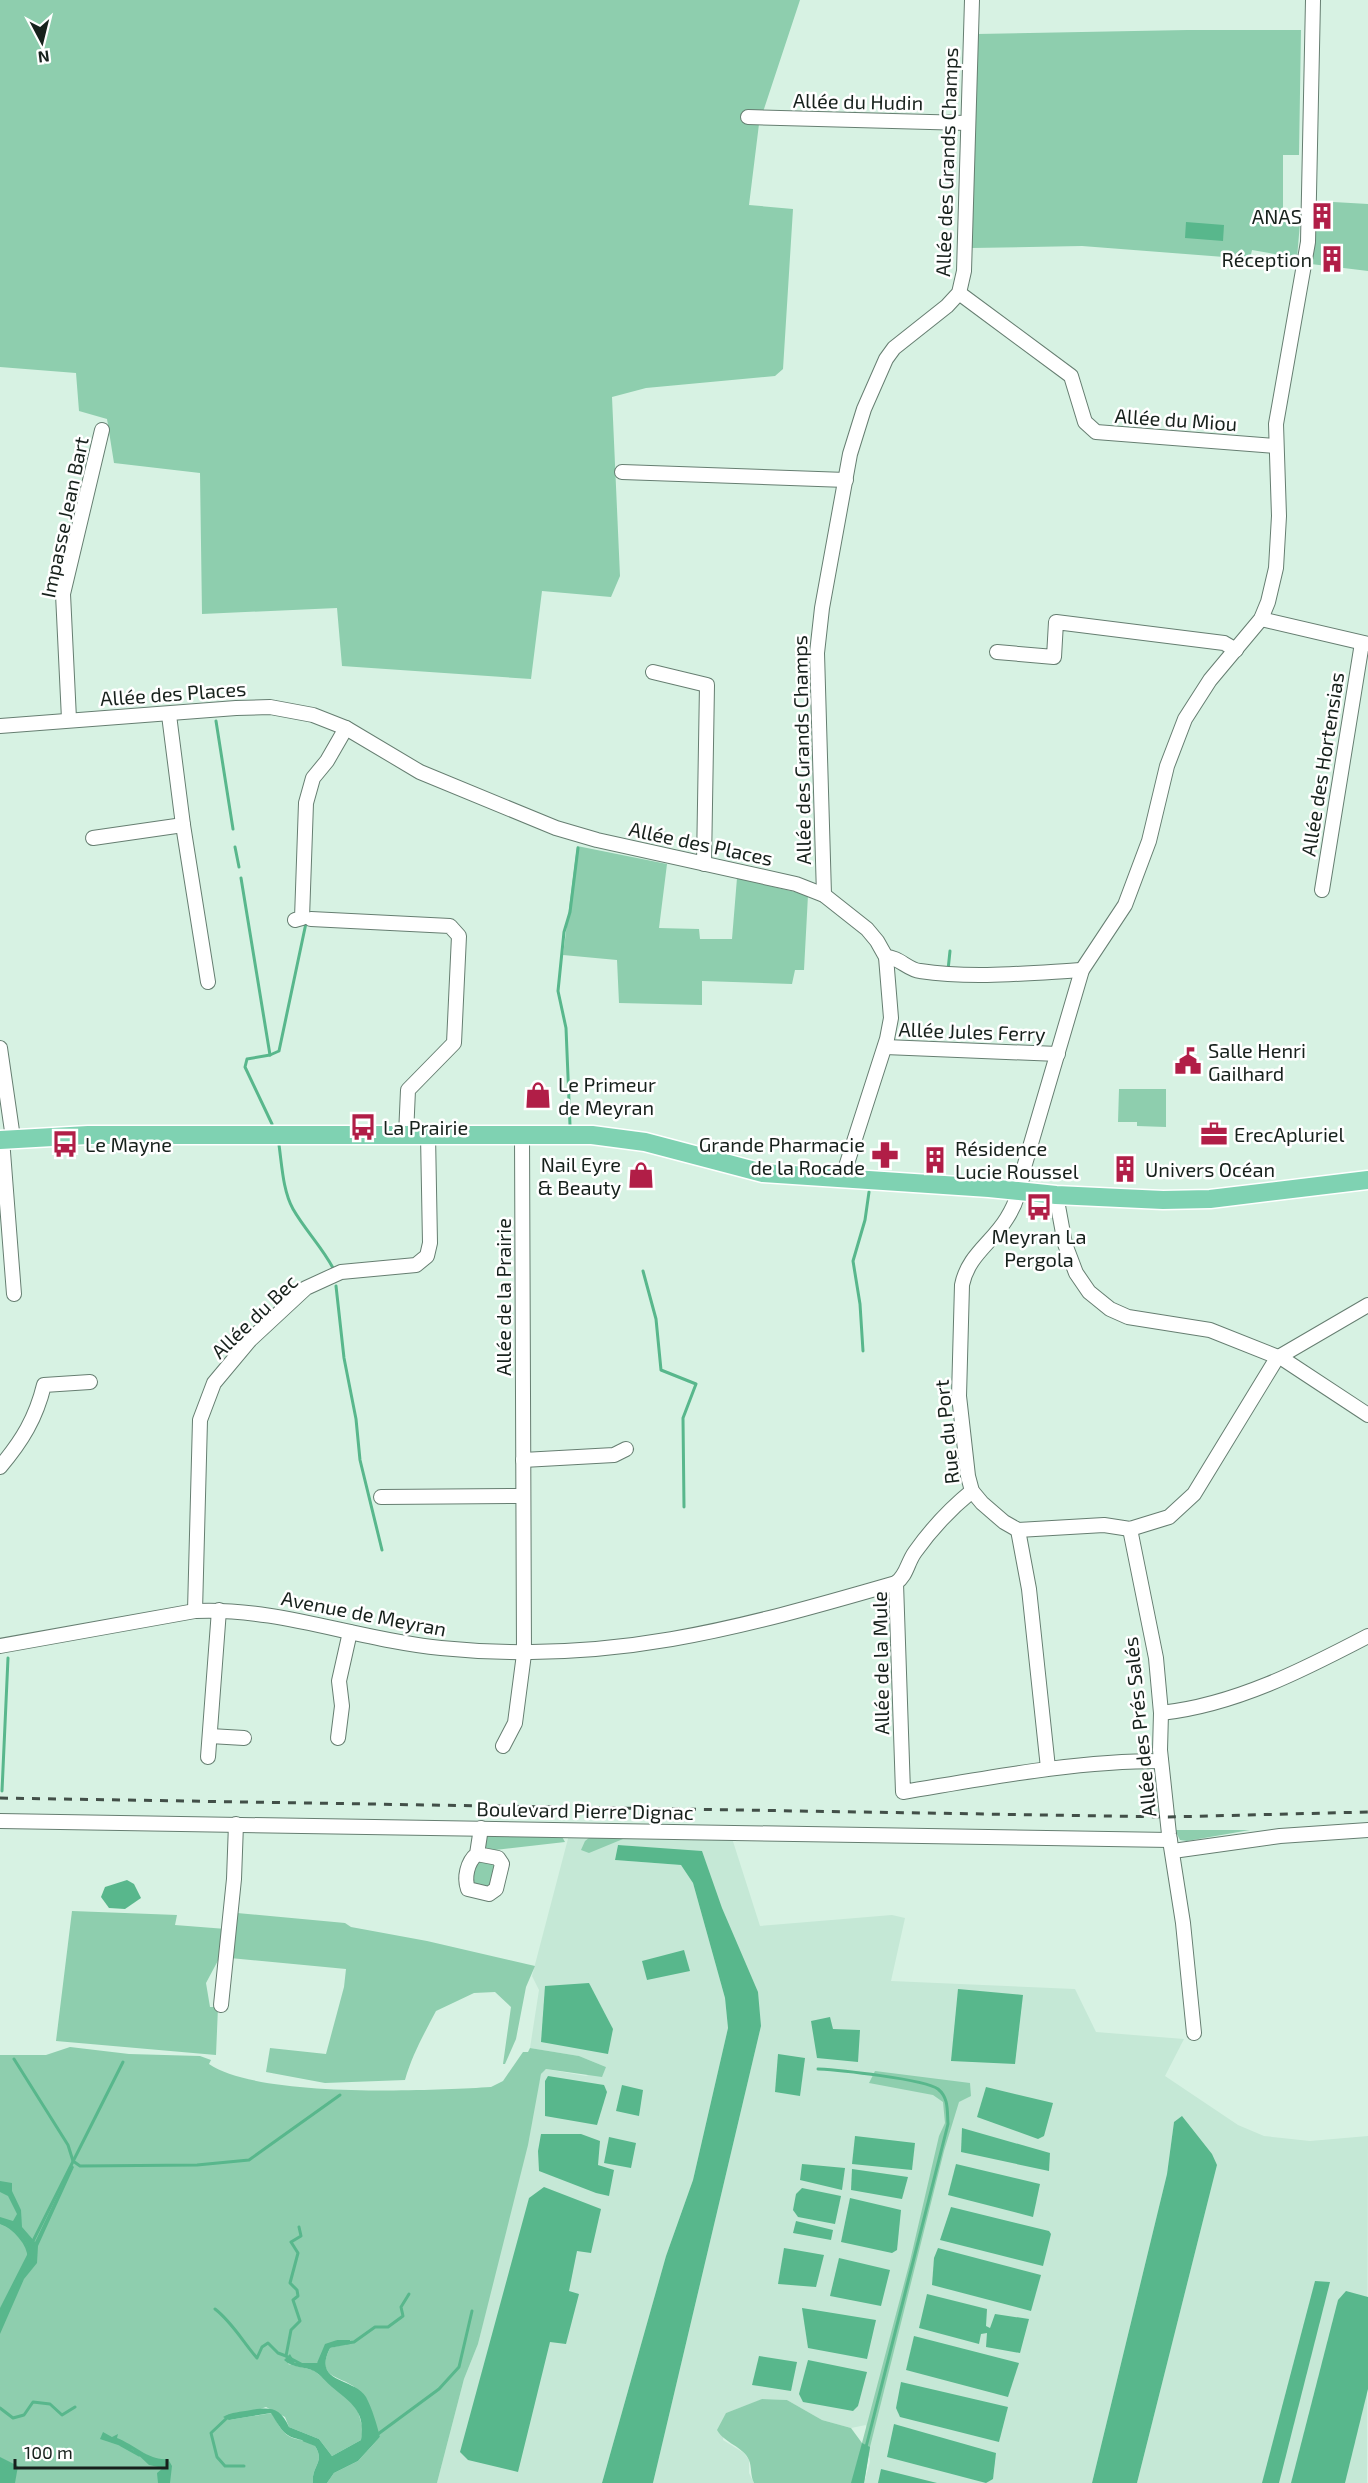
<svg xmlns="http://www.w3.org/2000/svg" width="1368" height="2483" viewBox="0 0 1368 2483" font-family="'Exo 2',sans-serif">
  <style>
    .built { fill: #c5e8d6 }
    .green { fill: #8eceae }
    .water { fill: #58b78c }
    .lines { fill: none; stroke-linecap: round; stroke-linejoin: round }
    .stream { stroke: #58b78c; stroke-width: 3 }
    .minor-casing { stroke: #667e71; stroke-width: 16 }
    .major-casing { stroke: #fff; stroke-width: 21 }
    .minor { stroke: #fff; stroke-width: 14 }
    .major { stroke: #7fd2b2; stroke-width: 18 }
    .rail { stroke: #424f48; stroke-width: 3; stroke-dasharray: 8 8; stroke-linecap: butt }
    .labels { text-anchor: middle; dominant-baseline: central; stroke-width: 5; stroke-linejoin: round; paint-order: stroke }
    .street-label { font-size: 20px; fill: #17211c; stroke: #fff }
    .poi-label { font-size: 20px; fill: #17211c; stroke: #fff; text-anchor: start }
  </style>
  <rect width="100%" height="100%" fill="#d7f2e3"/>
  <!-- built -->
  <polygon class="built" points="570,1831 730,1832 760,1926 892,1915 905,1918 891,1981 1075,1989 1096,2032 1184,2039 1165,2076 1238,2125 1264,2136 1310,2141 1368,2136 1367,2483 1137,2483 1217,2165 1174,2122 1167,2174 1092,2483 864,2483 870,2462 866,2425 851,2428 822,2420 787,2400 763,2399 726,2413 723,2440 744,2453 749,2460 749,2473 754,2483 653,2483 761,2026 702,1852 618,1845 615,1860 681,1865 693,1883 725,1998 728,2028 693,2180 666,2256 602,2483 437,2483 464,2379 478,2344 541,2074 546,2069 586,2076 606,2067 579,2056 530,2048 539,1990 532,1976"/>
  <!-- green -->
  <g class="green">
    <polygon points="0,0 800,0 759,124 749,205 793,209 783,369 775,376 646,388 612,397 620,576 611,597 542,591 531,679 342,666 337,608 202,614 200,473 114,463 107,419 79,411 76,373 0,367"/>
    <polygon points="1187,30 1301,30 1299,155 1283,155 1283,220 1300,223 1297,258 1252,250 1250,259 1082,246 971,248 974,66 977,34"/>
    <polygon points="1316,201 1368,204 1368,271 1311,264"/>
    <polygon points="577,846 667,864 659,928 699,929 700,939 732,939 737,878 808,895 804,970 795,970 792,984 702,981 702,1005 619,1003 617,960 563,955"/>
    <polygon points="1119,1089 1166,1089 1166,1127 1137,1126 1137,1122 1118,1122"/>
    <polygon points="1175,1830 1250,1830 1187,1841 1180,1840"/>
    <polygon points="594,1834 714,1838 623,1839 589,1853 581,1850 585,1841"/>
    <polygon points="486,1835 561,1835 565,1842 495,1850 486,1848"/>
    <polygon points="478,1860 497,1862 491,1885 486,1887 473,1884 471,1880"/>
    <polygon points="72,1911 177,1915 175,1925 226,1929 222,1953 206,1983 210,2007 218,2007 216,2055 56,2041"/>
    <path d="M237 1913 345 1923 351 1927 427 1941 535 1966 526 1987 516 2039 505 2064H503L511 2007 495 1992 474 1993 436 2011C424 2034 412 2055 405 2080L325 2083 266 2072 270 2048 326 2054 344 1987 346 1969 230 1958Z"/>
    <path d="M70 2047 129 2054 200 2056 211 2060 209 2064C259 2098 427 2091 491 2087L503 2081 523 2052H528L530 2048 579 2056 606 2067 602 2077 546 2069 541 2074 528 2145 478 2344 464 2379 437 2483H327L334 2473 358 2461 380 2437C374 2423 370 2401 358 2390 343 2375 314 2380 330 2348L350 2343 337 2340 317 2363H295L292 2360 288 2364 313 2370 348 2397 357 2408 363 2429 361 2440 332 2456 319 2439 289 2427 285 2417 266 2407 229 2420 272 2413C284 2436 286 2438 312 2442 328 2462 311 2464 313 2483H0V2055H46Z"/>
    <path d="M875 2071 970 2083 971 2096 959 2102 944 2151 870 2447 864 2483H754C750 2475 752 2467 749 2460 744 2447 724 2443 717 2430L726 2413 762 2399 787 2400 822 2420 851 2428 862 2443 910 2261 939 2136 945 2123 943 2102 933 2095 869 2083Z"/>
  </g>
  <!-- water -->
  <g class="water">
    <polygon points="1186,222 1224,225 1223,241 1185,238"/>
    <polygon points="618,1845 702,1851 722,1908 758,1992 761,2026 653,2483 602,2483 666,2256 693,2180 728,2028 725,1998 693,1883 681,1865 615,1860"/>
    <polygon points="127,1880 134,1884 141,1898 125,1909 109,1908 101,1897 105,1887"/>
    <polygon points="684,1950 690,1971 647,1980 642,1961"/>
    <polygon points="589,1983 613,2029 608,2054 541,2042 545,1986"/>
    <polygon points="958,1989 1023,1995 1015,2064 951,2061"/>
    <polygon points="830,2017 833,2029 860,2030 858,2062 817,2058 811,2021"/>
    <polygon points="778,2054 805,2058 800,2096 775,2092"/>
    <polygon points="548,2076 604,2085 607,2092 597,2125 545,2116 545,2081"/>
    <polygon points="622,2085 643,2090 639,2116 616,2111"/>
    <polygon points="986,2087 1053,2103 1044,2136 1038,2139 977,2117"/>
    <polygon points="1182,2116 1212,2154 1217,2165 1137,2483 1092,2483 1167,2174 1174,2122"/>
    <polygon points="962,2128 1050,2153 1049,2171 961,2152"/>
    <polygon points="541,2134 581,2134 600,2141 598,2165 614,2170 609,2196 596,2193 539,2171 538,2151"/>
    <polygon points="855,2136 915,2143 912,2170 852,2164"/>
    <polygon points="609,2137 636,2143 631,2168 604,2163"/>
    <polygon points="802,2164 845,2168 842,2190 800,2180"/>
    <polygon points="956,2164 1040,2184 1033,2217 948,2195"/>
    <path d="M72 2165 74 2167 38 2246 37 2263 24 2279 0 2334V2308L29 2251C25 2237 14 2229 0 2224V2217L13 2221 17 2214 8 2196 0 2192V2181L12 2183V2191L21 2210 22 2227 35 2242Z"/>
    <polygon points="852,2169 908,2177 902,2199 851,2190"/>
    <polygon points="544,2187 601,2209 591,2253 577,2251 569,2291 579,2294 566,2344 550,2342 518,2472 468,2460 460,2452 529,2198"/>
    <polygon points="802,2188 841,2196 835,2224 798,2217 793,2210 796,2194"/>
    <polygon points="850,2198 901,2210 897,2250 892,2253 841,2242"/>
    <polygon points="951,2207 1049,2231 1051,2234 1043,2266 940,2240"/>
    <polygon points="796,2221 833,2230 831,2240 793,2233"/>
    <polygon points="784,2248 824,2255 816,2287 778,2284"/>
    <polygon points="938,2248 1041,2275 1031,2311 932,2285 934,2258"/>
    <polygon points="839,2258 890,2270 881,2306 830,2296"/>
    <polygon points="1315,2281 1330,2282 1279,2483 1262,2483"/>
    <polygon points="1346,2291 1368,2297 1368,2389 1345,2483 1291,2483 1338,2300"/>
    <polygon points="927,2294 987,2309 986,2326 990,2328 995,2314 1029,2319 1020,2353 986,2347 987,2333 981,2334 979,2344 919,2328"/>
    <polygon points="802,2308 876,2320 867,2359 808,2348"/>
    <polygon points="914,2336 1019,2363 1008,2397 906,2370"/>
    <path d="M337 2340H350V2344L330 2348C312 2384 353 2377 366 2397 372 2408 377 2425 380 2437L358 2461 334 2473 327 2483H313C311 2464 328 2462 312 2442 285 2437 285 2436 271 2413L229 2420 223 2417C232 2412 240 2412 251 2410 270 2407 280 2407 289 2427L319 2439 332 2456 361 2440C366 2411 351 2403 332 2387 326 2382 321 2375 314 2371 305 2366 293 2369 284 2360L290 2354 295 2363H317L325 2344Z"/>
    <polygon points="759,2356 797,2362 791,2391 752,2385"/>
    <polygon points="808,2360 867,2372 858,2406 853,2411 803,2402 799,2394"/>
    <polygon points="901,2382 1008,2407 999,2442 900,2417 896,2408"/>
    <polygon points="894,2424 996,2453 993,2479 986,2483 887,2457"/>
    <path d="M103 2432 112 2437 118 2434 117 2438C135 2445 149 2461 168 2459L172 2466 170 2483H158L157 2473 163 2468 149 2465 133 2450 100 2439Z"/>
    <polygon points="862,2443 870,2447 864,2483 851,2483"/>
    <polygon points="0,2457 18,2466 15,2483 0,2483"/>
    <polygon points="881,2469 937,2483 878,2483"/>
  </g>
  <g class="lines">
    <!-- stream -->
    <g class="stream">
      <polyline points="216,721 233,829"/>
      <polyline points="235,847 239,867"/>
      <polyline points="241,878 270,1055"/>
      <polyline points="948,970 950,951"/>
      <polyline points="272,1124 245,1067 247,1059 270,1055 279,1051 306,923"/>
      <polyline points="570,1125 566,1028 558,991 564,932 570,912 578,848"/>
      <path d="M279 1145C282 1166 283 1191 293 1209 305 1230 322 1247 333 1268"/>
      <polyline points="643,1271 656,1319 661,1370 696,1384 683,1418 684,1507"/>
      <polyline points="336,1286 344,1358 356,1419 360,1460 382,1550"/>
      <polyline points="863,1351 860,1304 853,1261 865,1220 869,1192"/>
      <polyline points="2,1791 8,1658"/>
      <polyline points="14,2059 68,2145 73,2161 80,2166 197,2165 249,2160 340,2095"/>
      <path d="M818 2069C839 2070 924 2079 938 2089 949 2098 947 2111 948 2124L866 2447"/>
      <path d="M0 2222C13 2227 29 2243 29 2258"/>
      <polyline points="299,2227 301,2236 291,2242 298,2253 290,2283 297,2290 298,2296 293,2300 300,2321 291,2330 286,2356 301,2364"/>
      <polyline points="29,2249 123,2062"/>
      <path d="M215 2309C232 2322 243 2342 257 2358L262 2347 268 2343 278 2353 286 2356"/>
      <polyline points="347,2343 354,2342 375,2327 388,2327 403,2316 401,2307 409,2294"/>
      <polyline points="0,2408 13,2418 24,2415 33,2402 50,2404 62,2415 75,2407"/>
      <polyline points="229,2416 211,2433 217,2457 225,2466 244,2466"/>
      <polyline points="378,2434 439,2389 459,2367 472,2311"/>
      <polyline points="304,2440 317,2445"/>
      <polyline points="121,2445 139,2455"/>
    </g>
    <defs>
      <g id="minor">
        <path d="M1313 0 1308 242 1276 424 1279 516 1276 568 1268 602 1261 619 1210 680 1185 719 1167 766 1149 841 1125 905 1082 970 1025 1164C1021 1184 1018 1201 1007 1218 992 1243 968 1255 962 1285L959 1396 968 1476 972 1491 982 1503 1004 1522 1018 1530 1104 1525 1130 1529 1169 1517 1194 1494 1277 1358 1368 1305"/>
        <polyline points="748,117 967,123"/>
        <polyline points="959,293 1071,376 1085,422 1096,432 1275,446"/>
        <polyline points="622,472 846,480"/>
        <polyline points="1261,619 1368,644"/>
        <polyline points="997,652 1054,657 1056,622 1224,643 1236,650"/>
        <polyline points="653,672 707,685 704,864"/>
        <polyline points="169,715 183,825 208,982"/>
        <polyline points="69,719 63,594 102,430"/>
        <polyline points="0,726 236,708 270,707 313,715 346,728 420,772 556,828 597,840 796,884 824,895 867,929 877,941 886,957 891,1018 887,1039 842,1179"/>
        <polyline points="93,838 183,825"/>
        <polyline points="1322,890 1362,643"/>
        <polyline points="824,895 817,653 822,608 850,454 864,409 886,359 894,348 947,306 959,293 964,271 972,0"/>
        <polyline points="311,919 450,926 459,936 454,1043 408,1090 406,1135"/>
        <polyline points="295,920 302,918 306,803 313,778 327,761 346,728"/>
        <path d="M886 957C899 957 908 970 920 971 973 979 1029 973 1082 970"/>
        <polyline points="885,1047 1058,1054"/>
        <polyline points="0,1048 13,1138"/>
        <polyline points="2,1139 14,1294"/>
        <polyline points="1056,1195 1065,1244 1076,1273 1089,1292 1110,1309 1128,1317 1210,1330 1283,1359 1368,1415"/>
        <polyline points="523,1460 614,1455 626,1449"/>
        <path d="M0 1467C22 1441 36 1418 44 1385L90 1382"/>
        <path d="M972 1491C950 1509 932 1528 915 1552 907 1563 907 1575 896 1583L903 1792C988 1778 1074 1761 1161 1761"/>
        <polyline points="381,1497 523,1496"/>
        <polyline points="1130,1529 1156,1658 1161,1713 1160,1750 1169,1834 1183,1923 1194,2033"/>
        <polyline points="1018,1530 1029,1589 1048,1768"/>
        <polyline points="195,1611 200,1420 214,1383 250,1340 306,1288 341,1272 416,1265 427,1256 430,1243 428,1135"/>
        <path d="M0 1646 195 1611C279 1607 358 1640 441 1648 608 1665 737 1629 896 1583"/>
        <path d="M1161 1713C1235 1705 1303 1670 1368 1636"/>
        <polyline points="210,1736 244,1738"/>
        <polyline points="338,1738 342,1706 339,1681 350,1632"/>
        <polyline points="503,1746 515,1723 524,1654 522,1134"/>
        <polyline points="208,1757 219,1610"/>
        <polyline points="0,1821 1170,1840"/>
        <polyline points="1173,1851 1280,1836 1368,1830"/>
        <path d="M477 1854 498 1858 502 1864 496 1889 489 1894 468 1889C464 1878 467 1862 477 1854L481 1828"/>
        <polyline points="221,2005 234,1879 236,1824"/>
      </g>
      <polyline id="major" points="0,1140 88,1135 592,1135 645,1142 763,1173 989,1188 1056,1195 1163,1200 1210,1199 1368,1180"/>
    </defs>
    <!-- minor casing -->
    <use href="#minor" class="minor-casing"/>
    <!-- major casing -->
    <use href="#major" class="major-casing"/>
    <!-- minor -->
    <use href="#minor" class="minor"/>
    <!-- major -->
    <use href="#major" class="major"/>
    <!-- rail -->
    <polyline class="rail" points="0,1798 1168,1817 1368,1812"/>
  </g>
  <!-- icons -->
  <defs>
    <symbol id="building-bare" viewBox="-9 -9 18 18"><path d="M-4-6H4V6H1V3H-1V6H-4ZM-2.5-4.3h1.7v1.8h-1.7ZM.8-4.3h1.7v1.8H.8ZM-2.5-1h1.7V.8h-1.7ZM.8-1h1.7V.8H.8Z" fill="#b11e47" stroke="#fff" stroke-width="2.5" paint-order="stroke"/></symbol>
    <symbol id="civic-bare" viewBox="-9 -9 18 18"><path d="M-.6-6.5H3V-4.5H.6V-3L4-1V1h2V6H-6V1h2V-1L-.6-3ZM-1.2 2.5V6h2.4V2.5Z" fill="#b11e47" stroke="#fff" stroke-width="2.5" paint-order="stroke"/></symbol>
    <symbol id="shop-bare" viewBox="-9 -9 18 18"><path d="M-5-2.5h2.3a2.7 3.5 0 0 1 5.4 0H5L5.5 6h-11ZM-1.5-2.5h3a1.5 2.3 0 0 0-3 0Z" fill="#b11e47" stroke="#fff" stroke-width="2.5" paint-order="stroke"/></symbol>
    <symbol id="bus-bare" viewBox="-9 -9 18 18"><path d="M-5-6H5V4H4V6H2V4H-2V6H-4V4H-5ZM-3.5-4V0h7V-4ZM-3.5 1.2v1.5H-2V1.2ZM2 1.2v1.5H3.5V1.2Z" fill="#b11e47" stroke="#fff" stroke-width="2.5" paint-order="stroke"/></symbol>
    <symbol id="office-bare" viewBox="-9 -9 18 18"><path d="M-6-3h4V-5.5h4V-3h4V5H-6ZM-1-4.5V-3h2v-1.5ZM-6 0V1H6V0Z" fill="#b11e47" stroke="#fff" stroke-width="2.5" paint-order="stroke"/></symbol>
    <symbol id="pharmacy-bare" viewBox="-9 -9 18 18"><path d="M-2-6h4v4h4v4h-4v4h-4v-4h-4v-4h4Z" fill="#b11e47" stroke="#fff" stroke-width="2.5" paint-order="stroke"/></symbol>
  </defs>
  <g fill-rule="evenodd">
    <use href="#building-bare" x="1303" y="197" width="38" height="38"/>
    <use href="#building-bare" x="1313" y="240" width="38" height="38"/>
    <use href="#civic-bare" x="1169" y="1042" width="38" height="38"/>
    <use href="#shop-bare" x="519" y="1076" width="38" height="38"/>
    <use href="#bus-bare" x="344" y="1108" width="38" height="38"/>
    <use href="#office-bare" x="1195" y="1115" width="38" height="38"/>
    <use href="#bus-bare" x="46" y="1125" width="38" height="38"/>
    <use href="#pharmacy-bare" x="866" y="1136" width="38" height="38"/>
    <use href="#building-bare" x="916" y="1141" width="38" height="38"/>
    <use href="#building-bare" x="1106" y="1150" width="38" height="38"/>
    <use href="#shop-bare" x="622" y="1156" width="38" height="38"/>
    <use href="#bus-bare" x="1020" y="1188" width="38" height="38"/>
  </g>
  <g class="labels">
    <!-- street labels -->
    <g class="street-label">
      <text transform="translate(858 101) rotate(1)">Allée du Hudin</text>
      <text transform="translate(946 162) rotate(-88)">Allée des Grands Champs</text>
      <text transform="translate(1176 419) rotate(4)">Allée du Miou</text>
      <text transform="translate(64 517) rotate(-78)">Impasse Jean Bart</text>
      <text transform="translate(173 693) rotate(-4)">Allée des Places</text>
      <text transform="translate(801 750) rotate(-91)">Allée des Grands Champs</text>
      <text transform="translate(1322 764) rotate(-81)">Allée des Hortensias</text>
      <text transform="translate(701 843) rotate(12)">Allée des Places</text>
      <text transform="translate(972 1031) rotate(2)">Allée Jules Ferry</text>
      <text transform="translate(503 1297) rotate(-90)">Allée de la Prairie</text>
      <text transform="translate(254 1316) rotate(-44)">Allée du Bec</text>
      <text transform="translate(946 1432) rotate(-96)">Rue du Port</text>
      <text transform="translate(364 1613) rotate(11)">Avenue de Meyran</text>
      <text transform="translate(880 1663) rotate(-91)">Allée de la Mule</text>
      <text transform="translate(1139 1727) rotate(-96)">Allée des Prés Salés</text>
      <text transform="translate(585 1810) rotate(1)">Boulevard Pierre Dignac</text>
    </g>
    <!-- poi labels -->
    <g class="poi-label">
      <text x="1302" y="216" text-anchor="end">ANAS</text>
      <text x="1312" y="259" text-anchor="end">Réception</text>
      <text x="1208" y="1050">Salle Henri<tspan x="1208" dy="23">Gailhard</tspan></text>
      <text x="558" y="1084">Le Primeur<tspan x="558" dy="23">de Meyran</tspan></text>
      <text x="383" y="1127">La Prairie</text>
      <text x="1234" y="1134">ErecApluriel</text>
      <text x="85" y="1144">Le Mayne</text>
      <text x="865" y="1144" text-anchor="end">Grande Pharmacie<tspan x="865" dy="23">de la Rocade</tspan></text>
      <text x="955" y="1148">Résidence<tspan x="955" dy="23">Lucie Roussel</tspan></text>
      <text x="621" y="1164" text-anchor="end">Nail Eyre<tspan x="621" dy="23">&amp; Beauty</tspan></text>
      <text x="1145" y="1169">Univers Océan</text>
      <text x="1039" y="1236" text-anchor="middle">Meyran La<tspan x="1039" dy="23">Pergola</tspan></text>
    </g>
  </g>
  <!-- north arrow -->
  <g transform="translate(42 42) rotate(173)" stroke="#ffffff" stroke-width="4.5" paint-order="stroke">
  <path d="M0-4.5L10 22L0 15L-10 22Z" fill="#17211c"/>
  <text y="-9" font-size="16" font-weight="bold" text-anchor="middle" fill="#17211c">N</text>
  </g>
  <!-- scale -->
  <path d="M15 2459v9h152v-9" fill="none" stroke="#17211c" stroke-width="3"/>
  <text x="24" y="2459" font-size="18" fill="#17211c" stroke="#ffffff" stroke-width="4.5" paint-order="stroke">100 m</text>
</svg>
